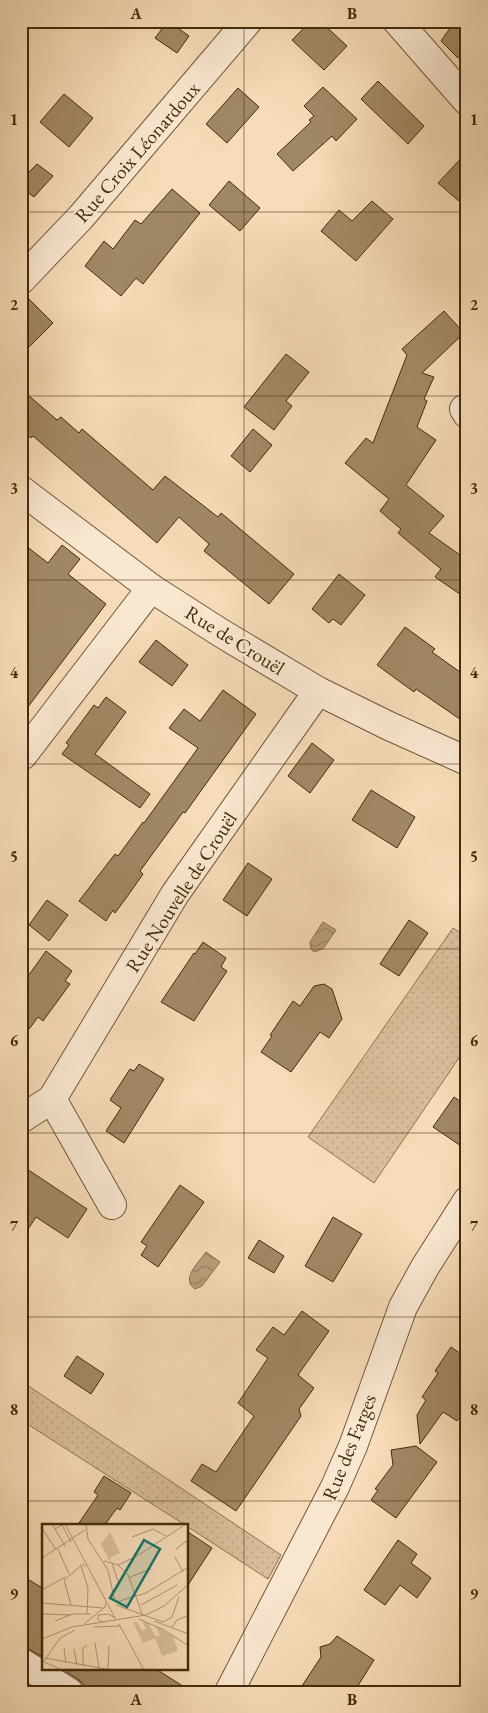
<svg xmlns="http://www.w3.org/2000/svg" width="488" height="1713" viewBox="0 0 488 1713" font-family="'EB Garamond',serif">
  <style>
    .grass { fill: url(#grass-dots); stroke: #8e7553 }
    .water { fill: url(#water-waves); stroke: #8b724f }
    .building { fill: #a18865; stroke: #452c0b }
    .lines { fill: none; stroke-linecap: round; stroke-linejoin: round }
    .minor-casing { stroke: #715836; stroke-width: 30 }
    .minor { stroke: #f9e8d1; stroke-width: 28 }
    .grid { fill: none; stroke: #452c0b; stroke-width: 1; stroke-opacity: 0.55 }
    .labels { text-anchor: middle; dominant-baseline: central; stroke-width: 4.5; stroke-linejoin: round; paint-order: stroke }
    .street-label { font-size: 20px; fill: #452c0b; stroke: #f9e8d1 }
    .inset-road { fill: none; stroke: #af9673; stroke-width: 1 }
    .view { fill: #0f766e; fill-opacity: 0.15; stroke: #0f766e; stroke-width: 2.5 }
    .inset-edge { fill: none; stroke: #452c0b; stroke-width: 2.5 }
    .neatline { fill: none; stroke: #452c0b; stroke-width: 2 }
    .grid-label { font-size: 16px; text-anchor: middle; font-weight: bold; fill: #452c0b }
  </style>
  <defs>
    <pattern id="grass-dots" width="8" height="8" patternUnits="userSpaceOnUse" patternTransform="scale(1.25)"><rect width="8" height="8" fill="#d8be9b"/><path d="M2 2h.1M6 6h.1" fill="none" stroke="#bba384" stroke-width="1.8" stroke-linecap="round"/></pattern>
    <pattern id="water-waves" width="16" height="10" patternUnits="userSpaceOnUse" patternTransform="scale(1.25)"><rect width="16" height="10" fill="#baa07d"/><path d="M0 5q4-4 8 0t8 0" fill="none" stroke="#998365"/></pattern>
  </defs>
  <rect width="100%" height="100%" fill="#f6dcb8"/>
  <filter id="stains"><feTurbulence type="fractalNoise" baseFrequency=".004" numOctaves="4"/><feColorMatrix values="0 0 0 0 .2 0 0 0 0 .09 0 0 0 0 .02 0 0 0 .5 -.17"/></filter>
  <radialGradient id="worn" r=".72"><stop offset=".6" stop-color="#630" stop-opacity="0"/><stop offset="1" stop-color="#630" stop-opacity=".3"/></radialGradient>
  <!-- grass -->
  <g class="grass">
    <polygon points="453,928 467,937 467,1046 374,1183 308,1137"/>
    <polygon points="21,1381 281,1555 268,1579 188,1527 188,1526 185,1525 21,1420"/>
  </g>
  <!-- water -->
  <g class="water">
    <polygon points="323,922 336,930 323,949 314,952 311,949 310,942"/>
    <path d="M206 1252 220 1262 202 1286 195 1289C180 1279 199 1262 206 1252Z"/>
  </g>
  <!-- building -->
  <g class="building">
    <polygon points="168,21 189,36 177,53 155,38"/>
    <polygon points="311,21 320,21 347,46 324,70 292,40"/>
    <polygon points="455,21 467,21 467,47 458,58 441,41"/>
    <polygon points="378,81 424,126 408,144 361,99"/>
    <polygon points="323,87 357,119 336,141 332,136 293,171 277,154 311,122 309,120 314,116 304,106"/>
    <polygon points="238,88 259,107 227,143 206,124"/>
    <polygon points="64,94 93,118 69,147 40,122"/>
    <polygon points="467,152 467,208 438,183"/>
    <polygon points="37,164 53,176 34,197 21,187 21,180"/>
    <polygon points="229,181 260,208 240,231 209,205"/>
    <polygon points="172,189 200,213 143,284 136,278 121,296 85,266 104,241 113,249 135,220 141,224"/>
    <polygon points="372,201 393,219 356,261 321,231 339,210 352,221"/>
    <polygon points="21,295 25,295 53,323 21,355"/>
    <polygon points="444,311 464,333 422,373 434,377 424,399 427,401 417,427 436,440 406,485 444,516 429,533 467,560 467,599 435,577 441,569 398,533 401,529 380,511 389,499 345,463 366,438 373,443 407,355 402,349"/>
    <polygon points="286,354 309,372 286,401 292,406 274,430 244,407"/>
    <polygon points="21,389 57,420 61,417 79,433 82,429 153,490 165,476 218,517 221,513 294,574 269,604 204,551 209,544 179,517 157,543 33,436 31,438 21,429"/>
    <polygon points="253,429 272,445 250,472 231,456"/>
    <polygon points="21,542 48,563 62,545 80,559 68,574 106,604 21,716"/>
    <polygon points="339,574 365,595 341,625 333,619 329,623 312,609"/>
    <polygon points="405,627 435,649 432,652 467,677 467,724 416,689 414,692 377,665"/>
    <polygon points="156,640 188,665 172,686 139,662"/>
    <polygon points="223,690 256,714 185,813 183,812 140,871 143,874 129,894 115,913 113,910 106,921 79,901 115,854 118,856 143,822 144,823 198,748 169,728 184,709 200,721"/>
    <polygon points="106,697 126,712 95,754 150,794 140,808 62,754 69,745 66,743 94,705 98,708"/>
    <polygon points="312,743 334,760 310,793 288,776"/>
    <polygon points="371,790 415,817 397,848 352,820"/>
    <polygon points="248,863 272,879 247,916 223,900"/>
    <polygon points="47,900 68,915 49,941 29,925"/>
    <polygon points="409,920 428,933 399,976 380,964"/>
    <polygon points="203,942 226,958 221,967 227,971 194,1021 161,1002 194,953 195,954"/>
    <polygon points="46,951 72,971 65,981 70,984 43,1021 38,1017 21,1040 21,986"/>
    <polygon points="324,984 332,989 342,1019 329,1038 320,1032 291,1072 261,1052 272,1036 270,1035 293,1001 300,1006 314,986"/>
    <polygon points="139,1064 164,1079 124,1143 106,1131 121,1108 110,1100 130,1069 134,1071"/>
    <polygon points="454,1097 467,1106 467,1150 433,1127"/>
    <polygon points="21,1165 87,1209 68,1238 36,1217 21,1240"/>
    <polygon points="180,1185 204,1202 158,1267 141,1255 147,1246 141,1242"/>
    <polygon points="333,1217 362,1234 333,1282 305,1266"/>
    <polygon points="259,1240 284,1256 274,1273 248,1258"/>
    <polygon points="302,1311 329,1331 298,1375 314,1388 299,1409 301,1416 236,1511 191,1481 202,1464 216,1472 254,1416 238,1403 268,1358 256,1350 273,1327 284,1335"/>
    <polygon points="451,1347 467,1358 467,1407 457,1421 443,1412 420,1444 417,1415 426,1400 422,1397 438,1373 435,1371"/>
    <polygon points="77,1356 104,1374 91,1394 64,1376"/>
    <polygon points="416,1446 437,1462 396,1518 371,1500 378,1490 375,1489 393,1465 391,1450"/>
    <polygon points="104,1476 131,1493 120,1510 117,1508 104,1526 77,1526 98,1495 94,1492"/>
    <polygon points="188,1532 212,1548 188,1585"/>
    <polygon points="398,1540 417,1554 411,1563 431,1578 417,1598 400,1585 385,1605 364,1590"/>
    <polygon points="21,1575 44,1589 44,1658 29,1649 21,1646"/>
    <polygon points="337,1636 374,1660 354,1692 298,1692 321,1657 320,1647 330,1644"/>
    <polygon points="62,1669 156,1669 192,1692 85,1692 83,1684 78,1679"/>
  </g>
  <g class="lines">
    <defs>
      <g id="minor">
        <polyline points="397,21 467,101"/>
        <polyline points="21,280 81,217 248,21"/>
        <polyline points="464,409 467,414"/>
        <polyline points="21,490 151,588 221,633 318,691 389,726 467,761"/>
        <polyline points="23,755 151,588"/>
        <polyline points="52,1099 112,1205"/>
        <polyline points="21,1119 52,1099 175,894 318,691"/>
        <polyline points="21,1662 69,1692"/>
        <polyline points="229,1692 335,1487 353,1446 403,1307 425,1267 467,1201"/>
      </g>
    </defs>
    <!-- minor casing -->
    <use href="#minor" class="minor-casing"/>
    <!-- minor -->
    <use href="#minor" class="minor"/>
  </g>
  <!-- grid -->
  <path class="grid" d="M244 21V1692M21 212H467M21 396H467M21 580H467M21 764H467M21 949H467M21 1133H467M21 1317H467M21 1501H467"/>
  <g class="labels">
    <!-- street labels -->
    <g class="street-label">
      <text transform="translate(137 152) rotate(-49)">Rue Croix Léonardoux</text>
      <text transform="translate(235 640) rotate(32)">Rue de Crouël</text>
      <text transform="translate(181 892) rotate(-57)">Rue Nouvelle de Crouël</text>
      <text transform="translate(349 1447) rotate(-68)">Rue des Farges</text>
    </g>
  </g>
  <!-- overview -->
  <g transform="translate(42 1524)">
    <rect width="146" height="146" fill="#f6dcb8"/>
    <path d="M68 8 78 29 68 34V38L59 20ZM100 97 106 99 114 113 118 111 113 102 131 112 136 127 120 132 113 114 101 119 91 98H95L100 107 104 105Z" fill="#d8be9b"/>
    <path class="inset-road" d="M10 0 23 22M23 0 73 94M44 0 46 15 66 46 73 78M0 4 14 26M13 5 20 1 29 18M90 13 111 5 124 12M16 25 27 50M134 25 147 15M133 33 141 48M0 34 43 6M62 37 76 41 86 51 101 92M70 39 77 60M76 41 95 32 141 2M39 42 46 64 45 90M88 53 109 45M0 66 23 53M74 78 104 69 145 44M0 79 61 84M29 81 22 56 41 40 44 43M74 81 121 98M99 81 135 61M0 90 29 91M97 95 122 106 147 122M13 97 30 90H49M112 97 144 109M62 98 56 96V91L67 90 74 95M121 98 130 93 137 73M42 100 63 83 64 78M77 100 102 146M52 103 78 102M130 103 135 96 147 91M0 115 30 103 104 91 122 82 147 60M53 119 57 144M22 124 24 139M32 125 35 141M3 134 70 146M0 137 20 146M2 137 18 114 33 106M41 142V124L45 121M66 146 67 122"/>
    <path class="view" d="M102 16 118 25 85 83 68 74Z"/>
    <rect width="146" height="146" class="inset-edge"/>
  </g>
  <!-- margin -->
  <rect width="488" height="1713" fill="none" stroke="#f6dcb8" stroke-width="55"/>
  <rect x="28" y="28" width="432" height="1658" class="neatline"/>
  <g class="grid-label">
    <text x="136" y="19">A</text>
    <text x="352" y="19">B</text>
    <text x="14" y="125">1</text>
    <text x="474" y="125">1</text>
    <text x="14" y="310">2</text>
    <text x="474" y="310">2</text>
    <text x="14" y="494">3</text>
    <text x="474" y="494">3</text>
    <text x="14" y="678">4</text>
    <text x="474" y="678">4</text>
    <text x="14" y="862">5</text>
    <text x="474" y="862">5</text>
    <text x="14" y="1046">6</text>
    <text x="474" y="1046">6</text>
    <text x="14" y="1231">7</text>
    <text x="474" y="1231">7</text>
    <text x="14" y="1415">8</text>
    <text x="474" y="1415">8</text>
    <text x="14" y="1599">9</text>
    <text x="474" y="1599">9</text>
    <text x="136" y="1705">A</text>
    <text x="352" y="1705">B</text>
  </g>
  <rect width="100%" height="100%" filter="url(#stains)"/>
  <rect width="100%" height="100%" fill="url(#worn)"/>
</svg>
